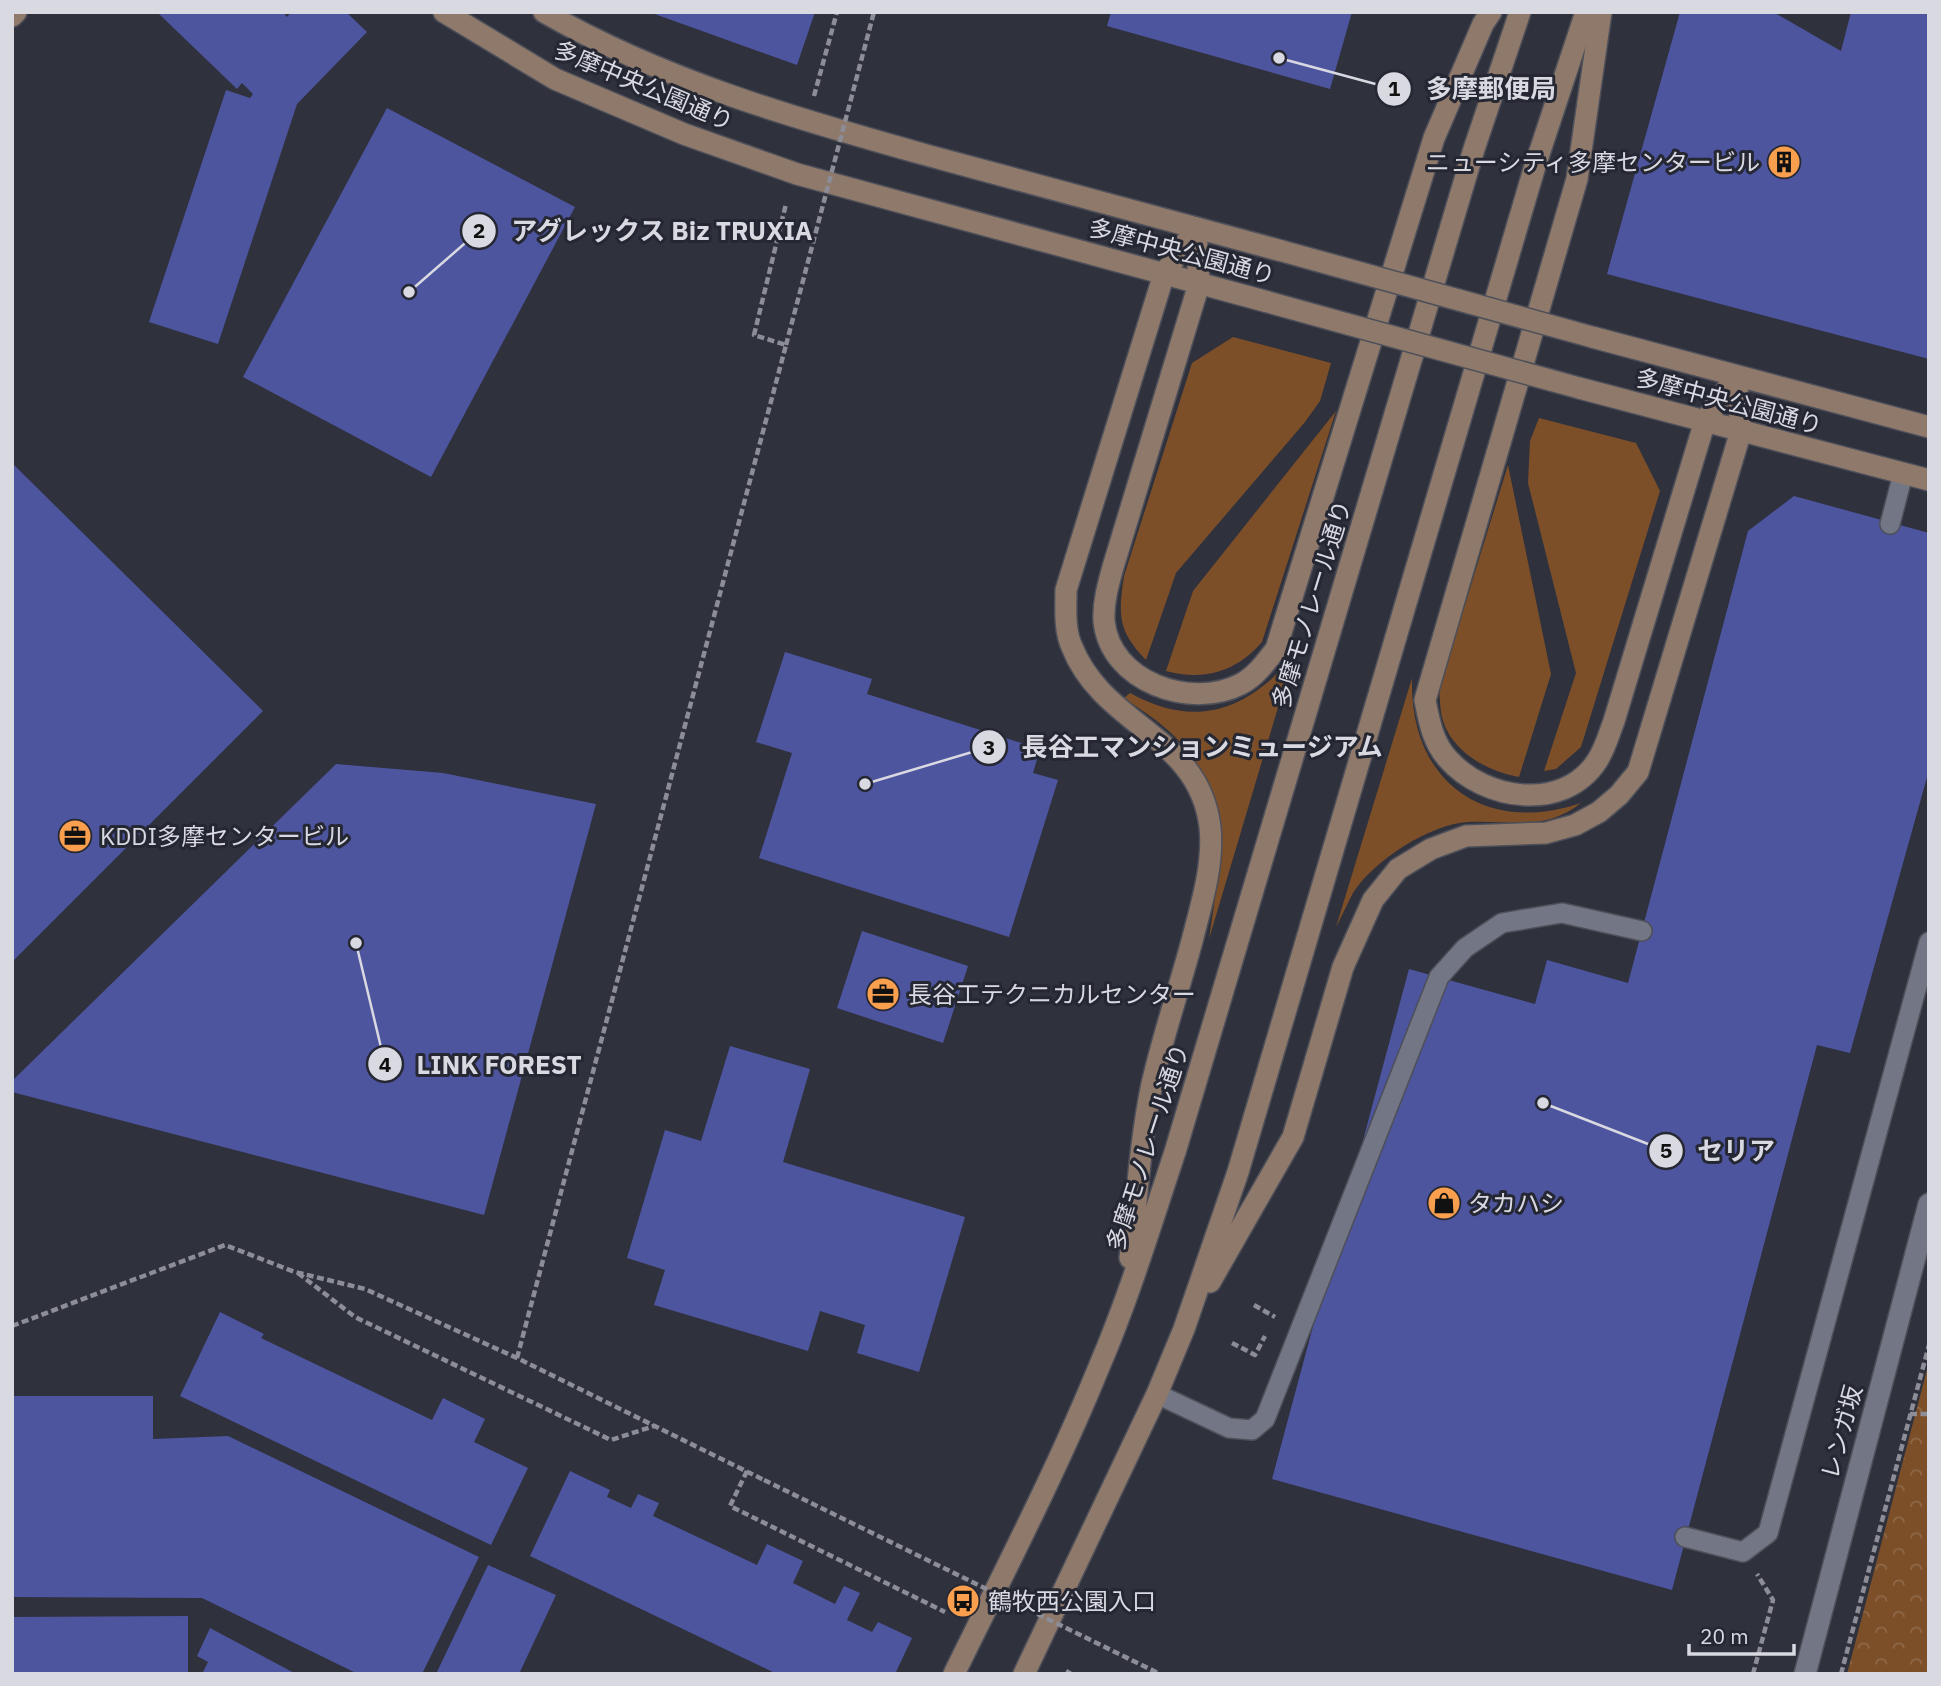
<svg xmlns="http://www.w3.org/2000/svg" width="1941" height="1686" viewBox="0 0 1941 1686" font-family="'IBM Plex Sans','Noto Sans JP',sans-serif">
  <style>
    .green { fill: #7c4f29 }
    .park { fill: url(#park-crowns) }
    .building { fill: #4e559f }
    .lines { fill: none; stroke-linecap: round; stroke-linejoin: round }
    .lane-casing { stroke: #4d4f59; stroke-width: 22 }
    .street-casing { stroke: #4d4f59; stroke-width: 24 }
    .secondary-casing { stroke: #4d4f59; stroke-width: 24 }
    .path { stroke: #8c8d97; stroke-width: 4.5; stroke-dasharray: 7 3.5; stroke-linecap: butt }
    .lane { stroke: #737684; stroke-width: 19 }
    .street { stroke: #737684; stroke-width: 21 }
    .secondary { stroke: #8f796b; stroke-width: 21 }
    .secondary-bridge-casing { stroke: #4d4f59; stroke-width: 24; stroke-linecap: butt }
    .path-bridge { stroke: #8c8d97; stroke-width: 4.5; stroke-dasharray: 7 3.5; stroke-linecap: butt }
    .secondary-bridge { stroke: #8f796b; stroke-width: 21 }
    .labels { text-anchor: middle; dominant-baseline: central; stroke-width: 6; stroke-linejoin: round; paint-order: stroke }
    .street-label { font-size: 24px; fill: #d8d9e1; stroke: #252733 }
    .poi-label { font-size: 24px; fill: #d8d9e1; stroke: #252733; text-anchor: start }
    .leader { fill: none; stroke: #d8d9e1; stroke-width: 2.5 }
    .callout-dot { fill: #d8d9e1; stroke: #252733; stroke-width: 2.5 }
    .mark-label { font-size: 21px; text-anchor: middle; font-weight: bold; fill: #111 }
    .callout-label { font-size: 26px; text-anchor: middle; font-weight: bold; fill: #d8d9e1; stroke: #252733; stroke-width: 6; stroke-linejoin: round; paint-order: stroke }
  </style>
  <defs>
    <pattern id="park-crowns" width="20" height="18" patternUnits="userSpaceOnUse" patternTransform="scale(1.75)"><rect width="20" height="18" fill="#7c4f29"/><path d="M2 6a3 3 0 1 1 6 0M12 15a3 3 0 1 1 6 0" fill="none" stroke="#8e6848"/></pattern>
  </defs>
  <rect width="100%" height="100%" fill="#2f313d"/>
  <!-- green -->
  <g class="green">
    <path d="M1233 337 1331 363 1320 401 1305 422 1176 573 1146 660C1118 631 1118 615 1124 576L1192 363Z"/>
    <path d="M1336 411 1262 642C1236 672 1204 681 1166 671L1193 591Z"/>
    <polygon points="1539,418 1636,443 1660,491 1581,747 1556,769 1544,771 1576,673 1528,483 1530,441"/>
    <path d="M1508 465 1551 674 1519 777C1488 772 1450 751 1442 717 1440 709 1440 698 1439 689Z"/>
    <path d="M1293 657 1209 939C1220 866 1233 789 1171 733 1157 720 1140 709 1124 698L1130 693C1195 729 1246 711 1293 657Z"/>
    <path d="M1412 678C1409 781 1484 836 1581 803 1544 832 1512 820 1468 822 1430 824 1373 861 1353 893 1347 904 1342 916 1336 927Z"/>
  </g>
  <!-- park -->
  <polygon class="park" points="1929,1362 1929,1674 1847,1674"/>
  <!-- building -->
  <g class="building">
    <polygon points="157,12 283,12 287,17 291,12 346,12 367,32 297,104 218,344 149,322 226,90 250,98 253,94 242,83 237,89"/>
    <polygon points="649,12 815,12 797,65"/>
    <polygon points="1111,12 1352,12 1330,89 1107,26"/>
    <polygon points="1680,12 1773,12 1841,51 1851,12 1923,12 1929,16 1929,359 1607,274"/>
    <polygon points="387,108 575,207 431,477 243,377"/>
    <polygon points="12,463 263,711 12,962"/>
    <polygon points="1794,496 1929,533 1929,770 1850,1053 1817,1045 1672,1590 1272,1479 1409,969 1535,1004 1547,960 1628,983 1748,531"/>
    <polygon points="785,652 872,679 867,694 1040,749 1033,773 1058,780 1009,937 759,858 792,753 756,742"/>
    <polygon points="336,764 443,773 596,804 484,1215 12,1092 12,1081"/>
    <polygon points="862,931 968,966 943,1043 837,1008"/>
    <polygon points="730,1046 810,1069 783,1162 965,1217 919,1372 857,1353 865,1325 820,1311 808,1351 654,1305 665,1270 627,1258 665,1130 701,1141"/>
    <polygon points="220,1312 264,1334 261,1338 432,1420 443,1398 485,1419 474,1442 528,1468 491,1545 180,1396"/>
    <polygon points="12,1396 153,1396 153,1439 228,1436 479,1557 422,1674 358,1674 202,1598 12,1597"/>
    <polygon points="570,1471 610,1490 607,1497 631,1508 638,1494 659,1503 653,1516 757,1565 767,1544 803,1561 793,1583 835,1604 844,1586 860,1593 847,1620 872,1632 878,1622 912,1638 895,1674 777,1674 530,1556"/>
    <polygon points="488,1565 556,1595 519,1674 436,1674"/>
    <polygon points="188,1616 188,1674 12,1674 12,1617"/>
    <polygon points="210,1628 296,1674 202,1674 208,1662 197,1656"/>
  </g>
  <g class="lines">
    <defs>
      <g id="lane">
        <polyline points="1890,524 1903,474"/>
        <polyline points="1157,1394 1229,1428 1252,1430 1265,1419 1439,977 1465,948 1502,923 1562,913 1642,931"/>
        <polyline points="1685,1537 1743,1552 1768,1533 1929,942"/>
      </g>
      <polyline id="street" points="1805,1674 1929,1204"/>
      <g id="secondary">
        <polyline points="444,12 555,79 684,134 797,174 1268,302"/>
        <path d="M544 12C664 81 797 119 930 156 1047 188 1164 220 1282 251"/>
        <path d="M1601 12 1577 179 1425 700C1429 721 1433 743 1448 759 1484 800 1563 813 1597 761 1605 749 1609 734 1614 721L1705 421 1736 376"/>
        <polyline points="12,16 16,12"/>
        <path d="M1196 228 1199 284 1113 567C1108 585 1103 603 1104 621 1110 682 1191 710 1241 684 1256 676 1266 662 1276 649L1434 138 1483 24 1491 12"/>
        <polyline points="1592,337 1929,427"/>
        <polyline points="1579,388 1929,480"/>
        <path d="M1130 1258C1137 1201 1140 1141 1152 1084 1163 1036 1179 989 1192 941 1201 905 1214 865 1210 827 1199 735 1104 727 1072 647 1064 630 1066 608 1066 590L1164 274 1196 228"/>
        <polyline points="1210,1282 1293,1137 1343,967 1373,900 1398,869 1431,849 1466,836 1546,833 1575,825 1599,812 1619,795 1638,772 1741,431 1736,376"/>
        <path d="M954 1674C1004 1572 1056 1472 1099 1367 1129 1297 1151 1224 1175 1152L1474 149 1520 12"/>
        <polyline points="1024,1674 1157,1394 1184,1329 1238,1172 1535,166 1586,12"/>
      </g>
    </defs>
    <!-- lane casing -->
    <use href="#lane" class="lane-casing"/>
    <!-- street casing -->
    <use href="#street" class="street-casing"/>
    <!-- secondary casing -->
    <use href="#secondary" class="secondary-casing"/>
    <!-- path -->
    <g class="path">
      <polyline points="814,96 837,12"/>
      <polyline points="298,1273 355,1317 611,1440 654,1426"/>
      <polyline points="1254,1305 1275,1317"/>
      <polyline points="12,1326 225,1245 295,1272 365,1289 517,1358 764,1480"/>
      <polyline points="1232,1343 1255,1355 1265,1336"/>
      <polyline points="517,1358 786,345 754,335 786,204"/>
      <polyline points="1910,1414 1929,1414"/>
      <polyline points="747,1471 730,1506 945,1612"/>
      <polyline points="1066,1671 1071,1674"/>
      <polyline points="1753,1674 1773,1600 1757,1574"/>
      <polyline points="1841,1674 1929,1345"/>
    </g>
    <!-- lane -->
    <use href="#lane" class="lane"/>
    <!-- street -->
    <use href="#street" class="street"/>
    <!-- secondary -->
    <use href="#secondary" class="secondary"/>
    <defs>
      <g id="secondary-bridge">
        <polyline points="1282,251 1592,337"/>
        <polyline points="1268,302 1579,388"/>
      </g>
    </defs>
    <!-- secondary-bridge casing -->
    <use href="#secondary-bridge" class="secondary-bridge-casing"/>
    <!-- path-bridge -->
    <g class="path-bridge">
      <polyline points="786,345 874,12"/>
      <polyline points="764,1480 1160,1674"/>
    </g>
    <!-- secondary-bridge -->
    <use href="#secondary-bridge" class="secondary-bridge"/>
  </g>
  <!-- icons -->
  <defs>
    <symbol id="building-disc" viewBox="-11 -11 22 22"><circle r="9.5" fill="#fa9f4e" stroke="#252733"/><path d="M-4-6H4V6H1V3H-1V6H-4ZM-2.5-4.3h1.7v1.8h-1.7ZM.8-4.3h1.7v1.8H.8ZM-2.5-1h1.7V.8h-1.7ZM.8-1h1.7V.8H.8Z" fill="#111"/></symbol>
    <symbol id="office-disc" viewBox="-11 -11 22 22"><circle r="9.5" fill="#fa9f4e" stroke="#252733"/><path d="M-6-3h4V-5.5h4V-3h4V5H-6ZM-1-4.5V-3h2v-1.5ZM-6 0V1H6V0Z" fill="#111"/></symbol>
    <symbol id="shop-disc" viewBox="-11 -11 22 22"><circle r="9.5" fill="#fa9f4e" stroke="#252733"/><path d="M-5-2.5h2.3a2.7 3.5 0 0 1 5.4 0H5L5.5 6h-11ZM-1.5-2.5h3a1.5 2.3 0 0 0-3 0Z" fill="#111"/></symbol>
    <symbol id="bus-disc" viewBox="-11 -11 22 22"><circle r="9.5" fill="#fa9f4e" stroke="#252733"/><path d="M-5-6H5V4H4V6H2V4H-2V6H-4V4H-5ZM-3.5-4V0h7V-4ZM-3.5 1.2v1.5H-2V1.2ZM2 1.2v1.5H3.5V1.2Z" fill="#111"/></symbol>
  </defs>
  <g fill-rule="evenodd">
    <use href="#building-disc" x="1765" y="143" width="38" height="38"/>
    <use href="#office-disc" x="56" y="817" width="38" height="38"/>
    <use href="#office-disc" x="864" y="975" width="38" height="38"/>
    <use href="#shop-disc" x="1425" y="1184" width="38" height="38"/>
    <use href="#bus-disc" x="944" y="1582" width="38" height="38"/>
  </g>
  <g class="labels">
    <!-- street labels -->
    <g class="street-label">
      <text transform="translate(644 85) rotate(23)">多摩中央公園通り</text>
      <text transform="translate(1182 251) rotate(15)">多摩中央公園通り</text>
      <text transform="translate(1729 401) rotate(15)">多摩中央公園通り</text>
      <text transform="translate(1311 604) rotate(-73)">多摩モノレール通り</text>
      <text transform="translate(1147 1147) rotate(-72)">多摩モノレール通り</text>
      <text transform="translate(1841 1432) rotate(-75)">レンガ坂</text>
    </g>
    <!-- poi labels -->
    <g class="poi-label">
      <text x="1760" y="162" text-anchor="end">ニューシティ多摩センタービル</text>
      <text x="100" y="836">KDDI多摩センタービル</text>
      <text x="908" y="994">長谷工テクニカルセンター</text>
      <text x="1468" y="1203">タカハシ</text>
      <text x="988" y="1601">鶴牧西公園入口</text>
    </g>
  </g>
  <!-- callouts -->
  <path class="leader" d="M1279 58L1394 89M409 292L479 231M865 784L989 747M356 943L385 1064M1543 1103L1666 1151"/>
  <g class="callout-dot">
    <circle cx="1279" cy="58" r="7"/>
    <circle cx="409" cy="292" r="7"/>
    <circle cx="865" cy="784" r="7"/>
    <circle cx="356" cy="943" r="7"/>
    <circle cx="1543" cy="1103" r="7"/>
    <circle cx="1394" cy="89" r="18"/>
    <circle cx="479" cy="231" r="18"/>
    <circle cx="989" cy="747" r="18"/>
    <circle cx="385" cy="1064" r="18"/>
    <circle cx="1666" cy="1151" r="18"/>
  </g>
  <g class="mark-label">
    <text x="1394" y="96">1</text>
    <text x="479" y="238">2</text>
    <text x="989" y="755">3</text>
    <text x="385" y="1072">4</text>
    <text x="1666" y="1158">5</text>
  </g>
  <g class="callout-label">
    <text x="1491" y="98">多摩郵便局</text>
    <text x="662" y="240">アグレックス Biz TRUXIA</text>
    <text x="1202" y="756">長谷工マンションミュージアム</text>
    <text x="499" y="1074">LINK FOREST</text>
    <text x="1736" y="1160">セリア</text>
  </g>
  <!-- border -->
  <rect width="1941" height="1686" fill="none" stroke="#d8d9e1" stroke-width="28"/>
  <!-- scale -->
  <path d="M1689 1644v10h105v-10" fill="none" stroke="#d8d9e1" stroke-width="3.5"/>
  <text x="1700" y="1644" font-size="21" fill="#d8d9e1" stroke="#252733" stroke-width="5" paint-order="stroke">20 m</text>
</svg>
